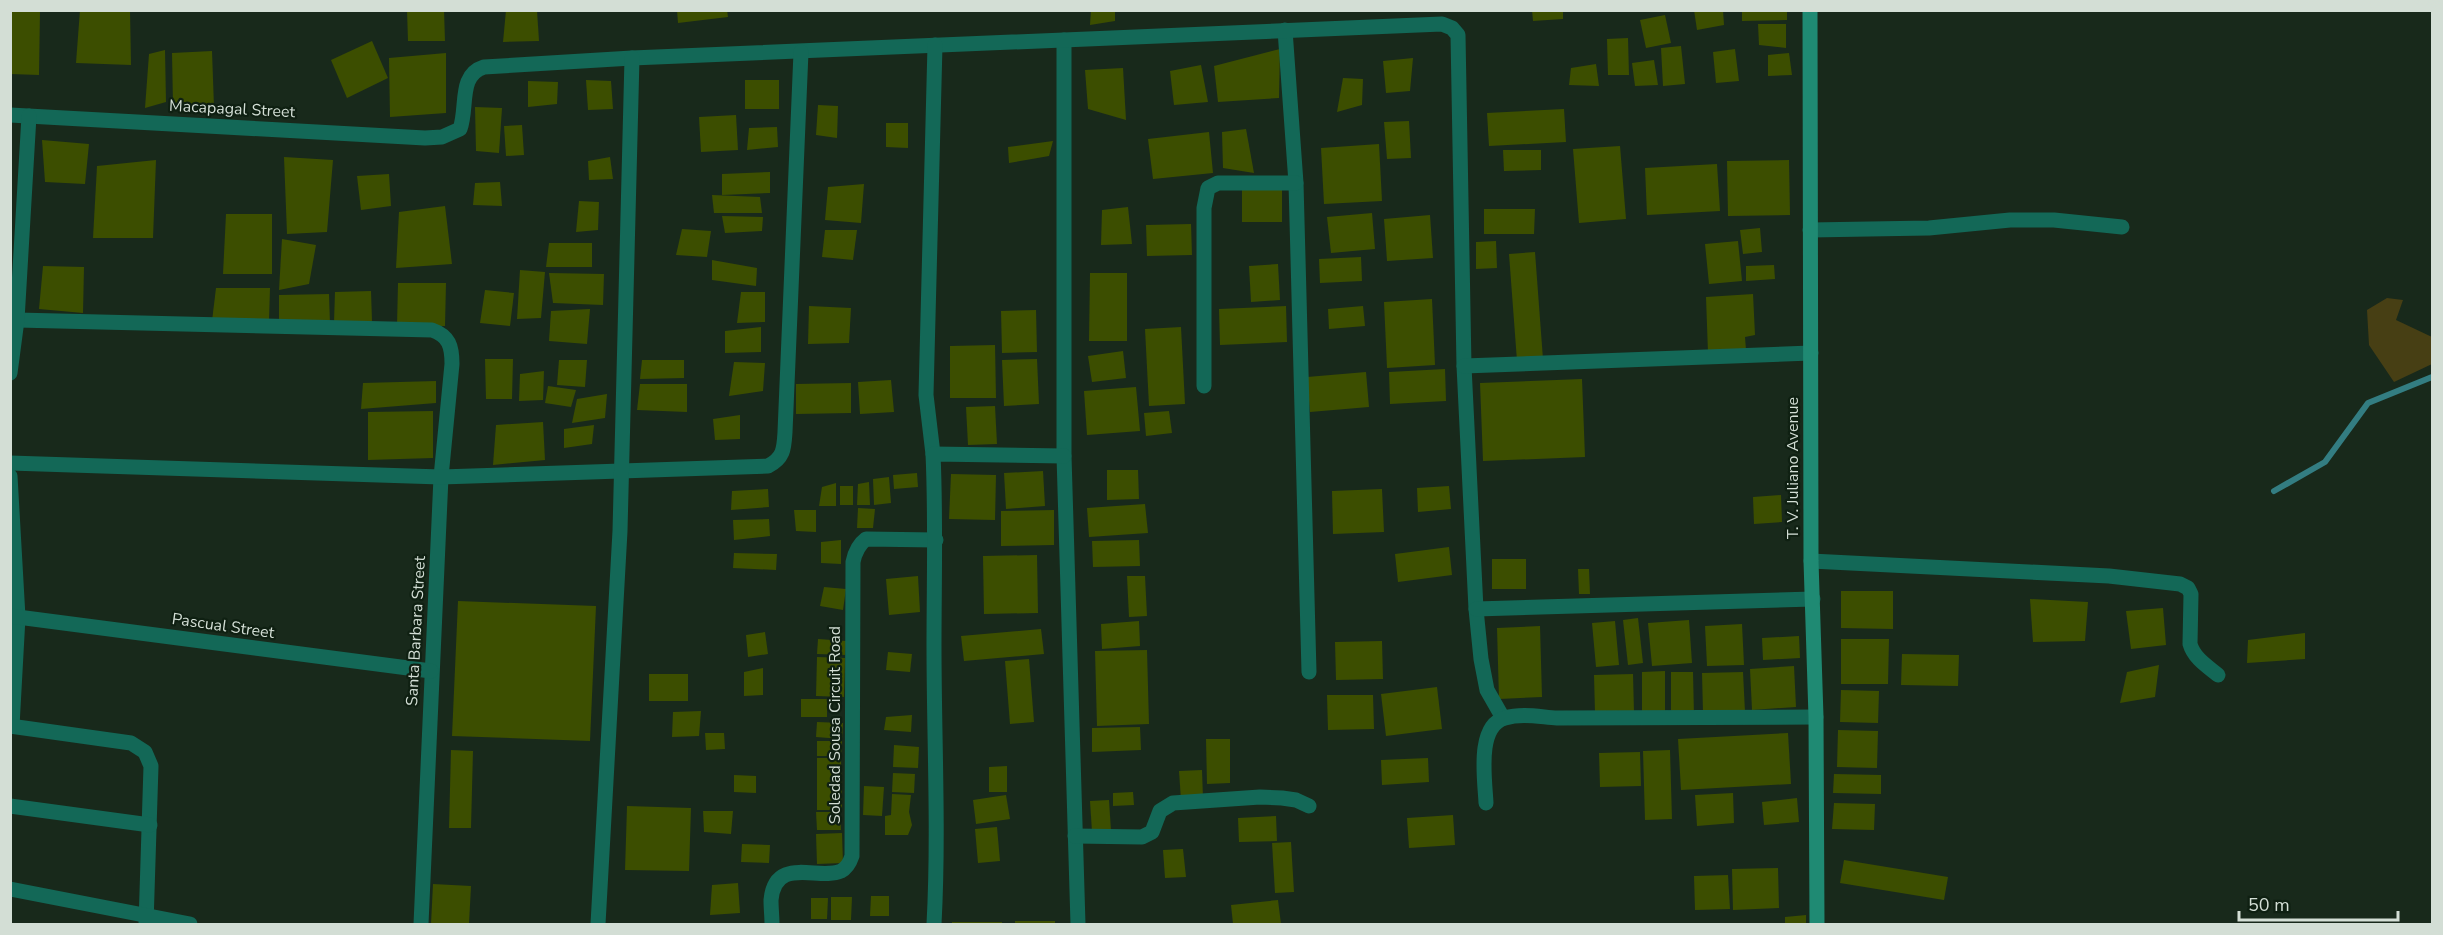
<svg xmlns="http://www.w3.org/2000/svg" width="2443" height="935" viewBox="0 0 2443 935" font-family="'Nunito Sans',sans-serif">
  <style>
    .green { fill: #473f14 }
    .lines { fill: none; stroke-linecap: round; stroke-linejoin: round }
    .stream { stroke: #337d82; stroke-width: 6 }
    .building { fill: #3c4e00 }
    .minor { stroke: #136857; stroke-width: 15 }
    .secondary { stroke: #1f8a73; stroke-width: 15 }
    .labels { text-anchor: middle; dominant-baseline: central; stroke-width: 4.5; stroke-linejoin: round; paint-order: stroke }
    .street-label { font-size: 16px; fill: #d3ded5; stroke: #0f2012 }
  </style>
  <rect width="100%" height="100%" fill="#18291b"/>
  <!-- green -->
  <polygon class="green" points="2387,298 2403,300 2396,320 2432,337 2432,364 2394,382 2369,345 2367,310"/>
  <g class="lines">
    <!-- stream -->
    <polyline class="stream" points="2274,491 2325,462 2368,403 2432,377"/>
  </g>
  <!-- building -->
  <g class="building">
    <polygon points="10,10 40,10 39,75 10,74"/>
    <polygon points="80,10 130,10 131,65 76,63"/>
    <polygon points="407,10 444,10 445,41 408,41"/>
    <polygon points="506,10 537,10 539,41 503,42"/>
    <polygon points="677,10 727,10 728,17 678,23"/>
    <polygon points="1091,10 1115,10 1115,21 1090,25"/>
    <polygon points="1532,10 1563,10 1563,19 1533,21"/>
    <polygon points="1694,10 1723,10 1724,25 1697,30"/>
    <polygon points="1742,10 1787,10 1787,20 1742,21"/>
    <polygon points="1665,15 1671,43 1646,48 1640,20"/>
    <polygon points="1758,24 1786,24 1786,48 1759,45"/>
    <polygon points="1628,38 1629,75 1608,75 1607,39"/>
    <polygon points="372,41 388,78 347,98 331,60"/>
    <polygon points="1681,46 1685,84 1663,86 1661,48"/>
    <polygon points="1280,49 1279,98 1218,102 1214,66"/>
    <polygon points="1735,49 1739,81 1716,83 1713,52"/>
    <polygon points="165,50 166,102 145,108 149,54"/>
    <polygon points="212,51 214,107 173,105 172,53"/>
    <polygon points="446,53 446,113 390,117 389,58"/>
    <polygon points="1789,53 1792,75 1768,76 1768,55"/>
    <polygon points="1413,58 1410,91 1386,93 1383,61"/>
    <polygon points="1654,60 1658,85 1635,86 1632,63"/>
    <polygon points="1596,64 1599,86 1569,85 1571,68"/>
    <polygon points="1201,65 1208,102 1174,105 1170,71"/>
    <polygon points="1123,68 1126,120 1088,109 1085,70"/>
    <polygon points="1343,78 1363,79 1362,105 1337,112"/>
    <polygon points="586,80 611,81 613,109 588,110"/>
    <rect x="745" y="80" width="34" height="29"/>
    <polygon points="528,81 558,82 557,104 528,107"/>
    <polygon points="818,105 838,106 837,138 816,135"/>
    <polygon points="475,107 502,108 499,153 476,151"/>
    <polygon points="1564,109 1566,142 1489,146 1487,113"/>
    <polygon points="736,115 738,150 701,152 699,117"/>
    <polygon points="1409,121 1411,158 1387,159 1384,122"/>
    <polygon points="886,123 908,123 908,148 886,147"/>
    <polygon points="522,125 524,155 506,156 504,126"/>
    <polygon points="777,127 778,147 747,150 749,128"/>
    <polygon points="1246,129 1254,173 1223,168 1222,132"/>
    <polygon points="1209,132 1213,173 1153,179 1148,139"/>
    <polygon points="42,140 89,144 85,184 45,182"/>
    <polygon points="1053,141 1049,156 1009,163 1008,147"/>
    <polygon points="1379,144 1382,201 1324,204 1321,148"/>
    <polygon points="1620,146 1626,219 1579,223 1573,149"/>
    <polygon points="1503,150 1541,150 1541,170 1504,171"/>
    <polygon points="284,157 333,160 327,232 287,234"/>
    <polygon points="610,157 613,179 589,180 588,161"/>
    <polygon points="156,160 153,238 93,238 97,166"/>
    <polygon points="1789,160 1790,215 1728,216 1727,161"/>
    <polygon points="1717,164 1720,211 1647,215 1645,168"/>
    <polygon points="770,172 770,193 722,195 722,174"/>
    <polygon points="389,174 391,206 361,210 357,176"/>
    <polygon points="500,182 502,206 473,205 475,183"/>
    <polygon points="864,184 861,223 825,220 828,187"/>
    <rect x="1242" y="189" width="40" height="33"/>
    <polygon points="712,195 760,197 762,213 714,213"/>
    <polygon points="579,201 599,202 598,230 576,232"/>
    <polygon points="445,206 452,264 396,268 399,212"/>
    <polygon points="1128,207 1132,244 1101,245 1102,210"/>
    <polygon points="1484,209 1535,209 1534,234 1484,234"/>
    <polygon points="1372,213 1375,249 1331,253 1327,217"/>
    <polygon points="226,214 272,214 272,274 223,274"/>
    <polygon points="1430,215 1433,258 1387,261 1384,219"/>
    <polygon points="722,216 763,217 762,231 725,233"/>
    <polygon points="1191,224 1192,255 1147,256 1146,225"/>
    <polygon points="1760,228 1762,252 1743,254 1740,230"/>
    <polygon points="682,229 711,231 707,257 676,255"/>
    <polygon points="825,230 857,230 853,260 822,257"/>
    <polygon points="282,239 316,245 309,284 279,290"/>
    <polygon points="1496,241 1497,268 1476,269 1476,242"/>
    <polygon points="1738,241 1742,281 1709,284 1705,244"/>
    <polygon points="549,243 592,243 592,267 546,267"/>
    <polygon points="1535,252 1543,359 1517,361 1509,254"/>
    <polygon points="1361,257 1362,281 1320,283 1319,259"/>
    <polygon points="712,260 757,268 756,286 712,280"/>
    <polygon points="1278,264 1280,300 1251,302 1249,266"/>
    <polygon points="1774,265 1775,279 1746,281 1746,266"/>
    <polygon points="43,266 84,267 83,313 39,309"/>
    <polygon points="520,270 545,272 541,318 517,319"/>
    <polygon points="549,273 604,274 603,305 553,303"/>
    <polygon points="1090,273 1127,273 1127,341 1089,341"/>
    <polygon points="398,283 446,283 445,326 397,326"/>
    <polygon points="216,288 270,288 269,321 212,321"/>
    <polygon points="485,290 514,293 510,326 480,323"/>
    <polygon points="371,291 372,321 334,322 335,292"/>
    <polygon points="741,292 765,292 765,322 737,323"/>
    <polygon points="329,294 330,324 279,322 279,295"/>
    <polygon points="1753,294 1755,335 1745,337 1746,350 1708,353 1706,297"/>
    <polygon points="1432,299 1435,365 1387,368 1384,302"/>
    <polygon points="809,306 851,308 849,343 808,344"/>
    <polygon points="1286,306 1287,342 1220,345 1219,309"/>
    <polygon points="1363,306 1365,326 1329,329 1328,309"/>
    <polygon points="590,309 587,344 549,341 551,311"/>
    <polygon points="1036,310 1037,352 1002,353 1001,311"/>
    <polygon points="761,327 761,352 725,353 725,331"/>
    <polygon points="1181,327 1185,404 1149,406 1145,329"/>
    <polygon points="995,345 996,398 950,398 950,346"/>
    <polygon points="1123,351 1126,378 1092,382 1088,356"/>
    <polygon points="485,359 513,359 512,399 486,399"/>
    <polygon points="1037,359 1039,404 1004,406 1002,360"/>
    <polygon points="559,360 587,360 585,387 557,385"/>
    <polygon points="642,360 684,360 684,378 640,379"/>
    <polygon points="734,362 765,363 763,391 729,396"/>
    <polygon points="1445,369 1446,401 1390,404 1389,372"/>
    <polygon points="544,371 543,400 519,401 520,374"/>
    <polygon points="1366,372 1369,407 1310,412 1307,377"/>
    <polygon points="1582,379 1585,457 1483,461 1480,383"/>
    <polygon points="891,380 894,412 860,414 858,382"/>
    <polygon points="436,381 436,403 361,409 363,383"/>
    <polygon points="851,383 851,413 796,414 796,384"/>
    <polygon points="640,384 687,384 687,412 637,410"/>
    <polygon points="548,386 576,390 571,407 545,403"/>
    <polygon points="1136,387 1140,431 1087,435 1084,391"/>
    <polygon points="607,394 605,418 572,423 577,399"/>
    <polygon points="995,406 997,444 968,445 966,407"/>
    <polygon points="433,411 433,458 368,460 368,412"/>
    <polygon points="1169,411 1172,433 1146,436 1144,413"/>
    <polygon points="740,415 740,439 715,440 713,419"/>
    <polygon points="543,422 545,460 493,465 496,425"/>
    <polygon points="594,425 592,444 564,448 564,429"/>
    <polygon points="1107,470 1138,470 1139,499 1107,500"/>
    <polygon points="1043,471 1045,506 1006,509 1004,473"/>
    <polygon points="917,473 918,487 894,489 893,475"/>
    <polygon points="951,474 996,475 995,520 949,519"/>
    <polygon points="889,477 891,503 874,505 873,479"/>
    <polygon points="869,482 870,505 857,505 858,484"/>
    <polygon points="836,483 836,506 819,506 822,487"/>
    <rect x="840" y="486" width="13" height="19"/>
    <polygon points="1449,486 1451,509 1418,512 1417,488"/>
    <polygon points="768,489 769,507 731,510 732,491"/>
    <polygon points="1382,489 1384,532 1333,534 1332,491"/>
    <polygon points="1781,495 1782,522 1754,524 1753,497"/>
    <polygon points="1145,504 1148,533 1089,537 1087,508"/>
    <polygon points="858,508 875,509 873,528 857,528"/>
    <polygon points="794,510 816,510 816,532 796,531"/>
    <polygon points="1054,510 1054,545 1001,546 1001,511"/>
    <polygon points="769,519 770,536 734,540 733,520"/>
    <polygon points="841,540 841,564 821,563 821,542"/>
    <polygon points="1139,540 1140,566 1093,567 1092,541"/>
    <polygon points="1449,547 1452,575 1398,582 1395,554"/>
    <polygon points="734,553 777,554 776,570 733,568"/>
    <polygon points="1037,555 1038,613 984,614 983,556"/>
    <rect x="1492" y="559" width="34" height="30"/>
    <polygon points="1578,569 1589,569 1590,594 1579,594"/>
    <polygon points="918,576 920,612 889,615 886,579"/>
    <polygon points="1127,576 1145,576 1147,616 1129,617"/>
    <polygon points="824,587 846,589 843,610 820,606"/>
    <polygon points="1841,591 1893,591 1893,629 1841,628"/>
    <polygon points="2030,599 2088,602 2085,641 2033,642"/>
    <polygon points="458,601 596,606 590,741 452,736"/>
    <polygon points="2163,608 2166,645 2131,649 2126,611"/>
    <polygon points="1638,618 1643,663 1628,665 1623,620"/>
    <polygon points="1689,620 1692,663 1652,666 1648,623"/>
    <polygon points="1139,621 1140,646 1102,649 1101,624"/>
    <polygon points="1615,621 1619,665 1596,667 1592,623"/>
    <polygon points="1742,624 1744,665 1707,666 1705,626"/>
    <polygon points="1540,626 1542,697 1499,699 1497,628"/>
    <polygon points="1041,629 1044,654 964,661 961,636"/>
    <polygon points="765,632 768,654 748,657 746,635"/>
    <polygon points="2305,633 2305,659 2247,663 2248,640"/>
    <polygon points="1799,636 1800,658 1763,660 1762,638"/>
    <polygon points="818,639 846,641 845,655 817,654"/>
    <polygon points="1841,639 1889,639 1888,684 1841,684"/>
    <polygon points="1382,641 1383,679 1336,680 1335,642"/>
    <polygon points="1147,650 1149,724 1097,726 1095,651"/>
    <polygon points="888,652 912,654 910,672 886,670"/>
    <polygon points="1902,654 1959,655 1958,686 1901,685"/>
    <polygon points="817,657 845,658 844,697 816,696"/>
    <polygon points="1029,659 1034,722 1010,724 1005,661"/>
    <polygon points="2159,665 2155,697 2120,703 2127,672"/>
    <polygon points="1794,666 1796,707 1752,710 1750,669"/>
    <polygon points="763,668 763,695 744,696 744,672"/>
    <polygon points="1665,671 1665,714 1642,714 1642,672"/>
    <polygon points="1671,672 1693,672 1694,716 1671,716"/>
    <polygon points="1743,672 1745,712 1703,713 1702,673"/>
    <rect x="649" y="674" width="39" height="27"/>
    <polygon points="1633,674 1634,712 1595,713 1594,675"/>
    <polygon points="1437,687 1442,729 1386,736 1381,694"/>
    <polygon points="1841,690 1879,691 1878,723 1840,722"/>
    <polygon points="1327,695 1373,695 1374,729 1328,730"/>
    <rect x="801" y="699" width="26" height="18"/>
    <polygon points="701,711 699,736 672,737 673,712"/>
    <polygon points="912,715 911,732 884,730 886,717"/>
    <polygon points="817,722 843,723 842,739 816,737"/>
    <polygon points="1140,727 1141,750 1092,752 1092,728"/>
    <polygon points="1838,730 1878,731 1877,768 1837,767"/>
    <polygon points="705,733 724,733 725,749 706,750"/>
    <polygon points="1788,733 1791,784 1681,790 1678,739"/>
    <polygon points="1206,739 1230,739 1230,783 1207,784"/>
    <polygon points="817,741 842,741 841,756 817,756"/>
    <polygon points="894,745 919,747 918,768 893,767"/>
    <polygon points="451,750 473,751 471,828 449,828"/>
    <polygon points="1670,750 1672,819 1645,820 1643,751"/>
    <polygon points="1640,752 1641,786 1600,787 1599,753"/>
    <polygon points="817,758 841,758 842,810 817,810"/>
    <polygon points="1428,758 1429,782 1382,785 1381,760"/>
    <polygon points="1007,766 1007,792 989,792 989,767"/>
    <polygon points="1202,770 1203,798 1181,800 1179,771"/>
    <polygon points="893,773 915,774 914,793 892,792"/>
    <polygon points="1834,774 1881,775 1881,794 1833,793"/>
    <polygon points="734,775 756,776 756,793 734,792"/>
    <polygon points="864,786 884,787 882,816 863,815"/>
    <polygon points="1133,792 1134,805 1113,806 1113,793"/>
    <polygon points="1733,793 1734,823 1697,826 1695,795"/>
    <polygon points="892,794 911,795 909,812 912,825 908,835 885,835 885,816 891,815"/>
    <polygon points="1006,795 1010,819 976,824 973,800"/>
    <polygon points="1797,798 1799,822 1764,825 1762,802"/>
    <polygon points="1109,800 1111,831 1092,832 1090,801"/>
    <polygon points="1834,803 1875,804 1874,830 1832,829"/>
    <polygon points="627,806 691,808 689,871 625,870"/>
    <polygon points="703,811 733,811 731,834 704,832"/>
    <polygon points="816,812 840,812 841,830 817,830"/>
    <polygon points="1453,815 1455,845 1409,848 1407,818"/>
    <polygon points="1276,816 1277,841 1239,842 1238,818"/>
    <polygon points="997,827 1000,861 978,863 975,829"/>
    <polygon points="842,833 843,863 817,864 816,834"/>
    <polygon points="1291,842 1294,892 1275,893 1272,843"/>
    <polygon points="742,844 770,845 769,863 741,862"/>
    <polygon points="1183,849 1186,877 1165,878 1163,850"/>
    <polygon points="1844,860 1948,877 1944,900 1840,883"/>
    <polygon points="1778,868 1779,908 1733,910 1732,869"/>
    <polygon points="1728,875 1730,909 1695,910 1694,876"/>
    <polygon points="738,883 740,913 710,915 712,885"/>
    <polygon points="433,884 471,886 469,924 431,924"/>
    <polygon points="871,896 889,896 889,916 870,916"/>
    <polygon points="831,897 852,897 851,920 831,920"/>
    <polygon points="811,898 828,898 827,919 811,919"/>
    <polygon points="1278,900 1281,924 1233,924 1231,905"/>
    <polygon points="1806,915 1806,924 1785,924 1785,917"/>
    <rect x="1015" y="921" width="40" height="3"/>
    <rect x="952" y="922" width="50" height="2"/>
  </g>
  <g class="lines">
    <!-- minor -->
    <g class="minor">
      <polyline points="1285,30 1296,183 1309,672"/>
      <polyline points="1064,40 1064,456 1078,924"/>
      <path d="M10 115 425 138 442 137 460 129C468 107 458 75 484 67L632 58 1442 24 1452 28 1458 35 1464 366 1476 609 1481 659 1487 690 1503 718"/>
      <polyline points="1810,230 1929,228 2010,220 2054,220 2122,227"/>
      <path d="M17 320 432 330C449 336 452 346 452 364L441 477 421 924"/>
      <polyline points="1464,366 1811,353"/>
      <polyline points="10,373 17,320 29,116"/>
      <polyline points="1204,386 1204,208 1208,188 1218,183 1296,183"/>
      <polyline points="933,454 926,395 935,45"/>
      <path d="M10 463 441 477 768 466C784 458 784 448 785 432L801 52"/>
      <polyline points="10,476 18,617 12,726"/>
      <path d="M1811 561 2109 576 2180 584 2188 588 2191 594 2190 644C2194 658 2207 666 2218 675"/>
      <polyline points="1476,609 1813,599"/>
      <polyline points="10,616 431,671"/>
      <polyline points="10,726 131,743 145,752 151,766 146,924"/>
      <path d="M1486 803C1485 780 1476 726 1505 718 1522 713 1540 717 1557 718L1816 717"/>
      <polyline points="10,806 150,825"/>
      <polyline points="1075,836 1142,837 1152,832 1160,811 1173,803 1260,797 1282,798 1296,800 1309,806"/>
      <polyline points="10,889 190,924"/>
      <polyline points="598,924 620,531 632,58"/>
      <path d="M772 924C772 917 771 908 771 900 775 855 819 881 841 871 847 868 850 862 852 856L853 562C855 552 858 545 866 539L936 540"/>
      <path d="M934 924C939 832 934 739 934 646 934 582 936 518 933 454L1064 456"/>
    </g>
    <!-- secondary -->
    <polyline class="secondary" points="1810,10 1811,561 1816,717 1817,924"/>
  </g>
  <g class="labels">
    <!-- street labels -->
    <g class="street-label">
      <text transform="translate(232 109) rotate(3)">Macapagal Street</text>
      <text transform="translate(1793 468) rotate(-90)">T. V. Juliano Avenue</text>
      <text transform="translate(223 626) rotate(8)">Pascual Street</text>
      <text transform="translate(416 631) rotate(-87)">Santa Barbara Street</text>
      <text transform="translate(835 725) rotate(-90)">Soledad Sousa Circuit Road</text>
    </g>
  </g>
  <!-- border -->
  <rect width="2443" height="935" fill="none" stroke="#d3ded5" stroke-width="24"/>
  <!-- scale -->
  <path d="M2239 911v9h159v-9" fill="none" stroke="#d3ded5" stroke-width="3"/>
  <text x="2248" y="911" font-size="18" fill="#d3ded5" stroke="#0f2012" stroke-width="4.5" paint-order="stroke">50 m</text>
</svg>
